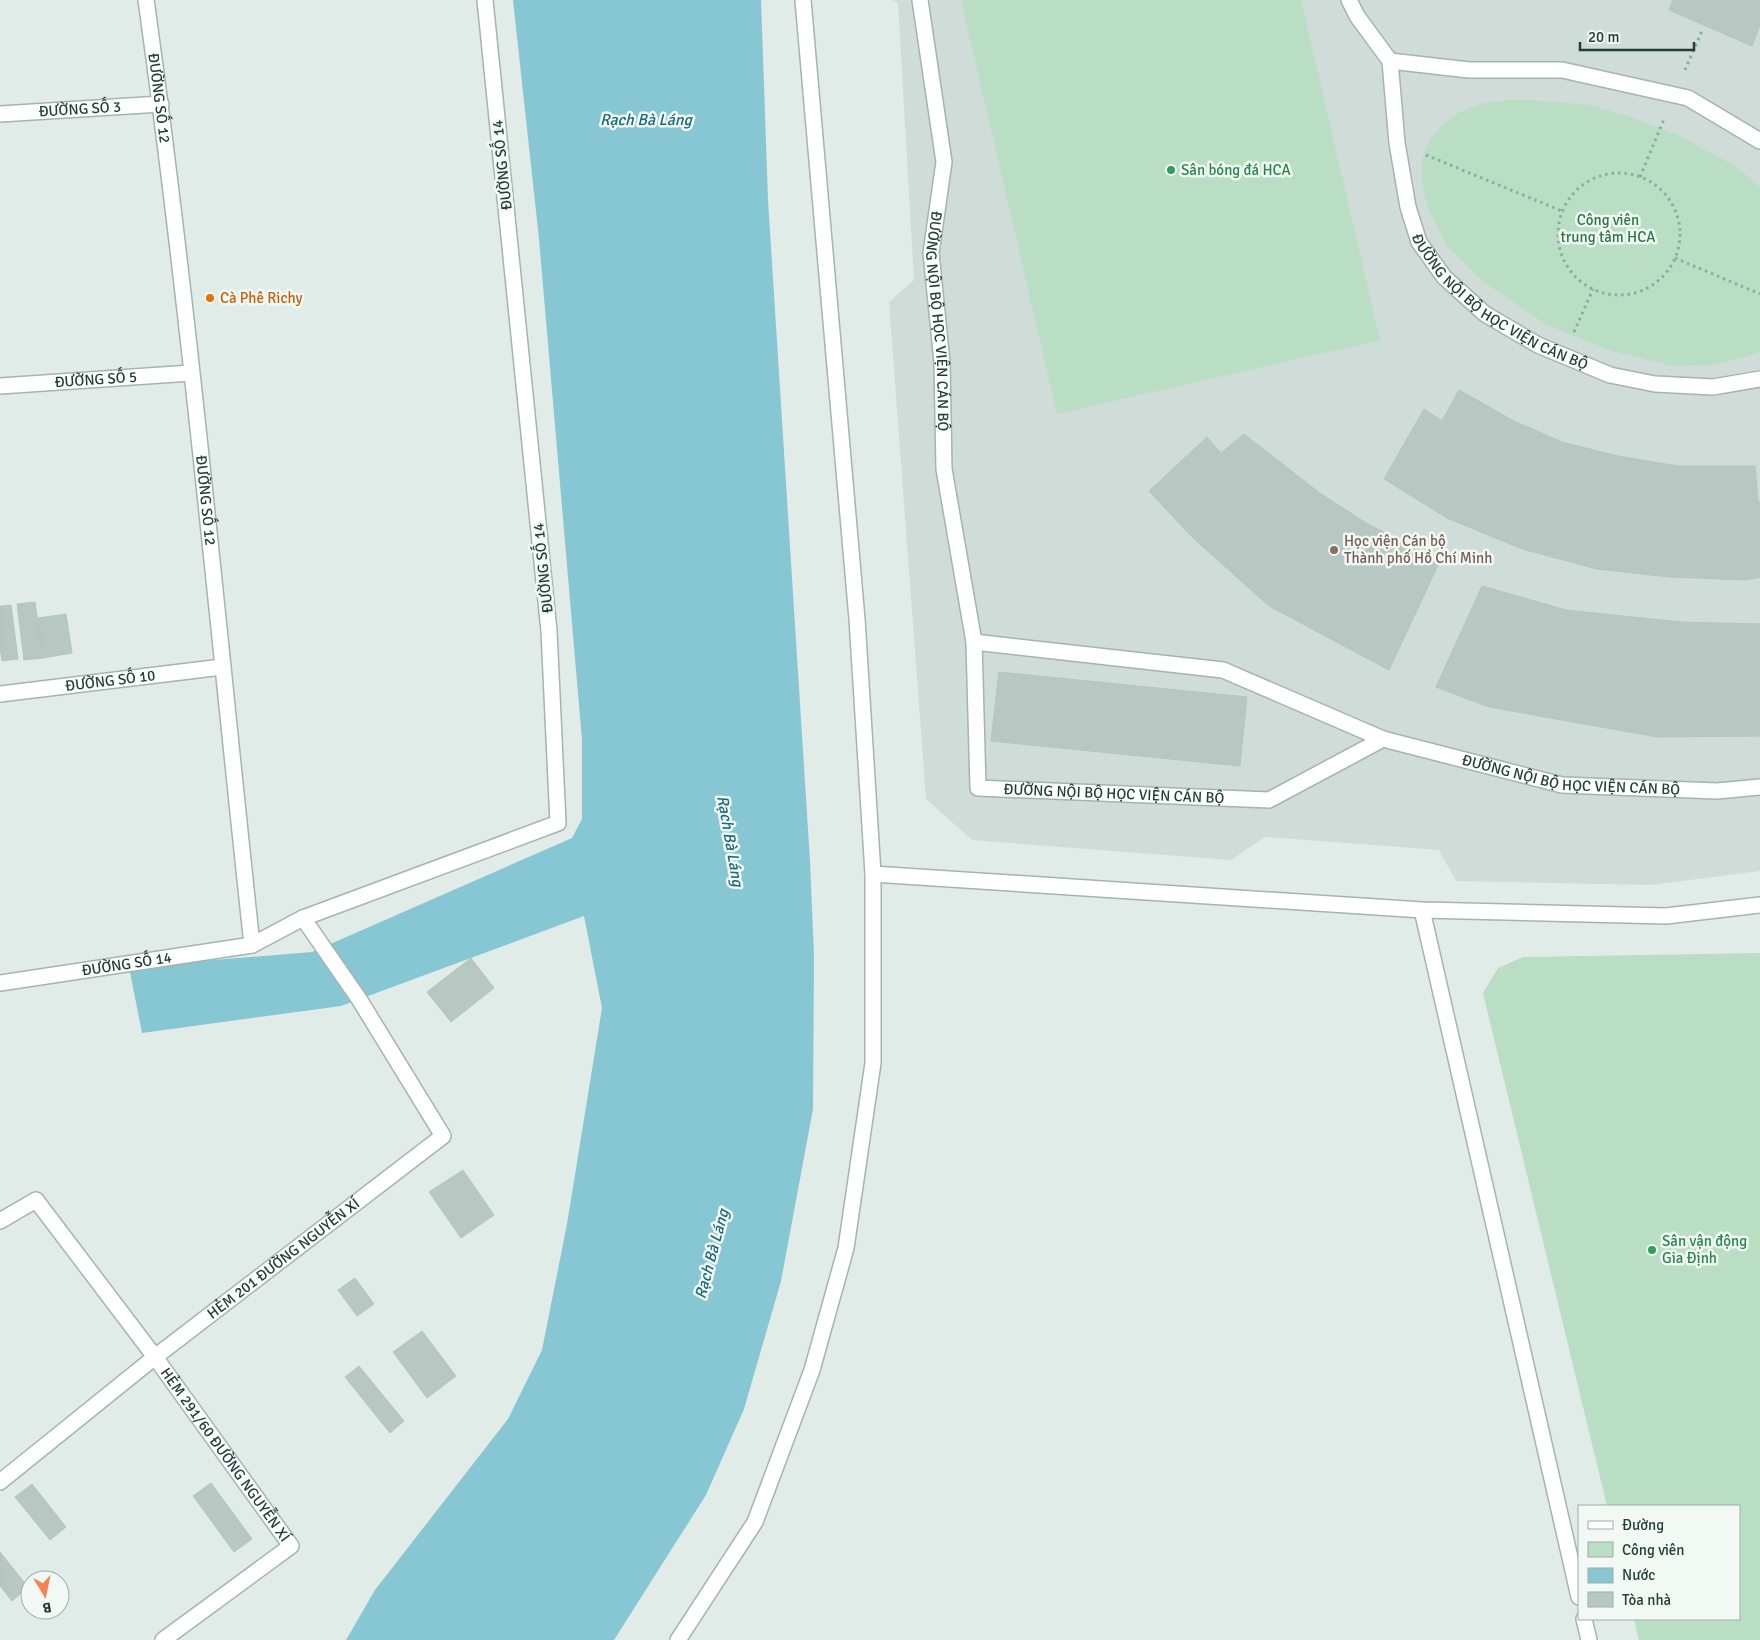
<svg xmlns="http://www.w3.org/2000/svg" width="1760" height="1640" viewBox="0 0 1760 1640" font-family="Signika,sans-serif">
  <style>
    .built { fill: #cfdcd7 }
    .green { fill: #b9dec4 }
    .water { fill: #87c6d3 }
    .building { fill: #b7c7c1; stroke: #b4c6bf }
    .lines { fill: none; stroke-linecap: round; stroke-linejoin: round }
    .lane-casing { stroke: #a4b4af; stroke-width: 18 }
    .street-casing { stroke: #a4b4af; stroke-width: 18 }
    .path { stroke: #81b1a3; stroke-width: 3; stroke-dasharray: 2.5 4; stroke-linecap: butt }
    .lane { stroke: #fff; stroke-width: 15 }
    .street { stroke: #fff; stroke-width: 15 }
    .leisure-dot { fill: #2e9e5b; stroke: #f2f9f5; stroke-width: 2 }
    .food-dot { fill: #e8710a; stroke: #f2f9f5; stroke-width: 2 }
    .education-dot { fill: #8d6e63; stroke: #f2f9f5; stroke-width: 2 }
    .labels { text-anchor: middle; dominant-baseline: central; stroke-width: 5; stroke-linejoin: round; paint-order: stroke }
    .street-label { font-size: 15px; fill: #213e37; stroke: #f2f9f5 }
    .leisure-label { font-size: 15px; fill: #27864d; stroke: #f2f9f5; text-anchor: start }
    .park-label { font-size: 15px; fill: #2a7649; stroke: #f2f9f5 }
    .food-label { font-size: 15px; fill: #c56008; stroke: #f2f9f5; text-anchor: start }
    .education-label { font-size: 15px; fill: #785e54; stroke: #f2f9f5; text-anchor: start }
    .water-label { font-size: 16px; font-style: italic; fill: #19697c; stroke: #f2f9f5 }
  </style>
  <rect width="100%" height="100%" fill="#e1ece8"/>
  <!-- built -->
  <polygon class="built" points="892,0 1760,0 1760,871 1651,885 1456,881 1439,850 1265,837 1231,860 972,840 926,799 889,302 914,280 898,3"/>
  <!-- green -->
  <g class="green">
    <polygon points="961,0 1301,0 1380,340 1057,414"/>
    <polygon points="1510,100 1546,101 1590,105 1631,117 1680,136 1737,167 1760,188 1760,352 1714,365 1672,366 1613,351 1547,325 1481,280 1446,245 1429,211 1422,184 1422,159 1429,142 1443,124 1458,113 1483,103"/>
    <polygon points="1760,953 1760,1640 1639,1640 1634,1619 1739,1619 1739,1506 1607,1506 1483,993 1498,968 1523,957"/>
  </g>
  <!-- water -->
  <polygon class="water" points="513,0 761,0 768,200 810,861 814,955 813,1109 781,1281 744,1409 706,1495 614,1640 346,1640 375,1590 508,1419 542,1350 567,1224 602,1008 584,916 341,1006 142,1033 129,967 312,952 572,838 582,819 582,740 539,239"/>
  <!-- building -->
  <g class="building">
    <polygon points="1673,0 1760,0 1760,25 1752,46 1669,10"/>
    <polygon points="1459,390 1514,421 1562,442 1618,456 1678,466 1755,466 1758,502 1760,502 1760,577 1747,580 1669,577 1597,569 1522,549 1447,518 1384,479 1424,409 1442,421"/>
    <polygon points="1244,434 1321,494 1368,524 1440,561 1389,670 1269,606 1192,537 1149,491 1207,437 1221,453"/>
    <polygon points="1482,586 1566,610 1681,622 1760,624 1760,736 1657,737 1489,707 1436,687"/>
    <polygon points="35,602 43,658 24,660 17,604"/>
    <polygon points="11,605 18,659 2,661 0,648 0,606"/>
    <polygon points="66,614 72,653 43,658 38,618"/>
    <polygon points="999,672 1247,697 1240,766 991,741"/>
    <polygon points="471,958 494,988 451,1022 427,992"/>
    <polygon points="463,1170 494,1215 461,1238 429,1192"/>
    <polygon points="355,1278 374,1304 357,1316 338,1290"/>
    <polygon points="422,1331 456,1376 427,1398 393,1352"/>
    <polygon points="359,1366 404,1421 390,1433 345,1377"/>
    <polygon points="211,1483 252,1539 234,1552 193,1496"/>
    <polygon points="32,1484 66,1527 50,1540 15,1497"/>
    <polygon points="0,1552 28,1587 12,1601 0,1586"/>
  </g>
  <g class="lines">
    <defs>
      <g id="lane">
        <path id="s1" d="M920 0 944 162 931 253 942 362 944 469 974 642 1223 670 1383 739 1562 785 1717 791 1760 787"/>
        <path id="s2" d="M1349 0 1357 16 1390 61 1397 143 1408 207 1419 242 1444 277 1485 314 1538 345 1610 375 1655 384 1713 387 1760 379"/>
        <polyline points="1390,61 1469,70 1562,70 1688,98 1760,141"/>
        <path id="s3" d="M974 642 978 788 1269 800 1383 739"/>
        <path id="s4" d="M0 1221 36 1200 155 1357 291 1546 163 1640"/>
      </g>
      <g id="street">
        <path id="s5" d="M146 0C190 314 218 630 252 945L303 918 558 823 549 631 485 0"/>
        <path id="s6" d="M0 114 161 104"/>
        <path id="s7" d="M0 386 191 373"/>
        <path id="s8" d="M0 694 222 667"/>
        <polyline points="873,874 1422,910 1666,916 1760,905"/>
        <polyline points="1422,910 1579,1597"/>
        <path id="s9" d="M0 983 252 945"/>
        <path id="s10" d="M0 1482 155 1357 443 1136 359 999 303 918"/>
        <polyline points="1584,1619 1589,1640"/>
        <polyline points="678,1640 755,1522 812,1370 846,1248 873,1063 873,874 857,619 803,0"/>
      </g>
    </defs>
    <!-- lane casing -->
    <use href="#lane" class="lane-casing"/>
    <!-- street casing -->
    <use href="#street" class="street-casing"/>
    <!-- path -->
    <g class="path">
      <polyline points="1685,70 1702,31"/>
      <polyline points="1426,155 1562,211"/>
      <circle cx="1619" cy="234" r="61"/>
      <polyline points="1640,177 1664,119"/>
      <polyline points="1675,258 1760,294"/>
      <polyline points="1574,332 1593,289"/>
    </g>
    <!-- lane -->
    <use href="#lane" class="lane"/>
    <!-- street -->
    <use href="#street" class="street"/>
  </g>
  <!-- markers -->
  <g class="leisure-dot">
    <circle cx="1171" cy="170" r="5"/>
    <circle cx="1652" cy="1250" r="5"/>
  </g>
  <circle class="food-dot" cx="210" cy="298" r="5"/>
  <circle class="education-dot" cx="1334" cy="550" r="5"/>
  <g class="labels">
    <!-- street labels -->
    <g class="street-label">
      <text stroke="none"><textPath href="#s5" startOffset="99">ĐƯỜNG SỐ 12</textPath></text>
      <text stroke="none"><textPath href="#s6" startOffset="80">ĐƯỜNG SỐ 3</textPath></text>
      <text transform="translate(502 165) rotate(-96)">ĐƯỜNG SỐ 14</text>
      <text stroke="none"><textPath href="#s2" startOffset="360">ĐƯỜNG NỘI BỘ HỌC VIỆN CÁN BỘ</textPath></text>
      <text stroke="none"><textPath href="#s1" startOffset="324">ĐƯỜNG NỘI BỘ HỌC VIỆN CÁN BỘ</textPath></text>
      <text stroke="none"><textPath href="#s7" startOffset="96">ĐƯỜNG SỐ 5</textPath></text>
      <text stroke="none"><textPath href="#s5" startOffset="504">ĐƯỜNG SỐ 12</textPath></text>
      <text transform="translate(543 568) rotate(-96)">ĐƯỜNG SỐ 14</text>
      <text stroke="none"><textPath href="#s8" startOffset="111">ĐƯỜNG SỐ 10</textPath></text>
      <text stroke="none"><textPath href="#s1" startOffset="1265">ĐƯỜNG NỘI BỘ HỌC VIỆN CÁN BỘ</textPath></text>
      <text stroke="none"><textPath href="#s3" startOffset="282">ĐƯỜNG NỘI BỘ HỌC VIỆN CÁN BỘ</textPath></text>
      <text stroke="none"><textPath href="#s9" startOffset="128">ĐƯỜNG SỐ 14</textPath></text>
      <text stroke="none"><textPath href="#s10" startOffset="361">HẺM 201 ĐƯỜNG NGUYỄN XÍ</textPath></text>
      <text stroke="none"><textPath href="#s4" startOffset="359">HẺM 291/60 ĐƯỜNG NGUYỄN XÍ</textPath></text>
    </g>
    <!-- leisure labels -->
    <g class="leisure-label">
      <text x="1181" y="170">Sân bóng đá HCA</text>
      <text x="1662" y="1241">Sân vận động<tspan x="1662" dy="17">Gia Định</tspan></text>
    </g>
    <!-- park labels -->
    <g class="park-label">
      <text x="1608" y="220">Công viên<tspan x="1608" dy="17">trung tâm HCA</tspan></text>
    </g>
    <!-- food labels -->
    <g class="food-label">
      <text x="220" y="298">Cà Phê Richy</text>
    </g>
    <!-- education labels -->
    <g class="education-label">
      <text x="1344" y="541">Học viện Cán bộ<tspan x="1344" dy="17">Thành phố Hồ Chí Minh</tspan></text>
    </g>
    <!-- water labels -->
    <g class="water-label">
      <text x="646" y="120">Rạch Bà Láng</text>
      <text transform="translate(730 841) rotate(80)">Rạch Bà Láng</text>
      <text transform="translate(712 1254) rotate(-75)">Rạch Bà Láng</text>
    </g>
  </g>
  <!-- legend -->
  <rect x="1578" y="1505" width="162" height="115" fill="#f2f9f5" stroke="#9eaea9"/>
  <rect x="1588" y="1521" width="25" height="8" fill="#ffffff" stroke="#9eaea9"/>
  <text x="1622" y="1530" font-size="15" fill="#213e37">Đường</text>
  <rect x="1588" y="1542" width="25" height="15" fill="#b9dec4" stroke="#9eaea9"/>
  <text x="1622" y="1555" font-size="15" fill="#213e37">Công viên</text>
  <rect x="1588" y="1568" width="25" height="15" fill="#87c6d3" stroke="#9eaea9"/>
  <text x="1622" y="1580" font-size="15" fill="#213e37">Nước</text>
  <rect x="1588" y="1592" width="25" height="15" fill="#b7c7c1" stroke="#9eaea9"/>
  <text x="1622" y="1605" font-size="15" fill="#213e37">Tòa nhà</text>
  <!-- north arrow -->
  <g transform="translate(45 1595) rotate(170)"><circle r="24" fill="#f2f9f5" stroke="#9eaea9"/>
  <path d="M0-4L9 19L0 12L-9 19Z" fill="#f68155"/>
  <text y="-8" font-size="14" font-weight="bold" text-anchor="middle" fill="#213e37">B</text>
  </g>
  <!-- scale -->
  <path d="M1580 42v8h114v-8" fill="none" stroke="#213e37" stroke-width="2.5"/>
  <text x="1588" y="42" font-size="15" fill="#213e37" stroke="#f2f9f5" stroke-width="4" paint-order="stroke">20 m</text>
</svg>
